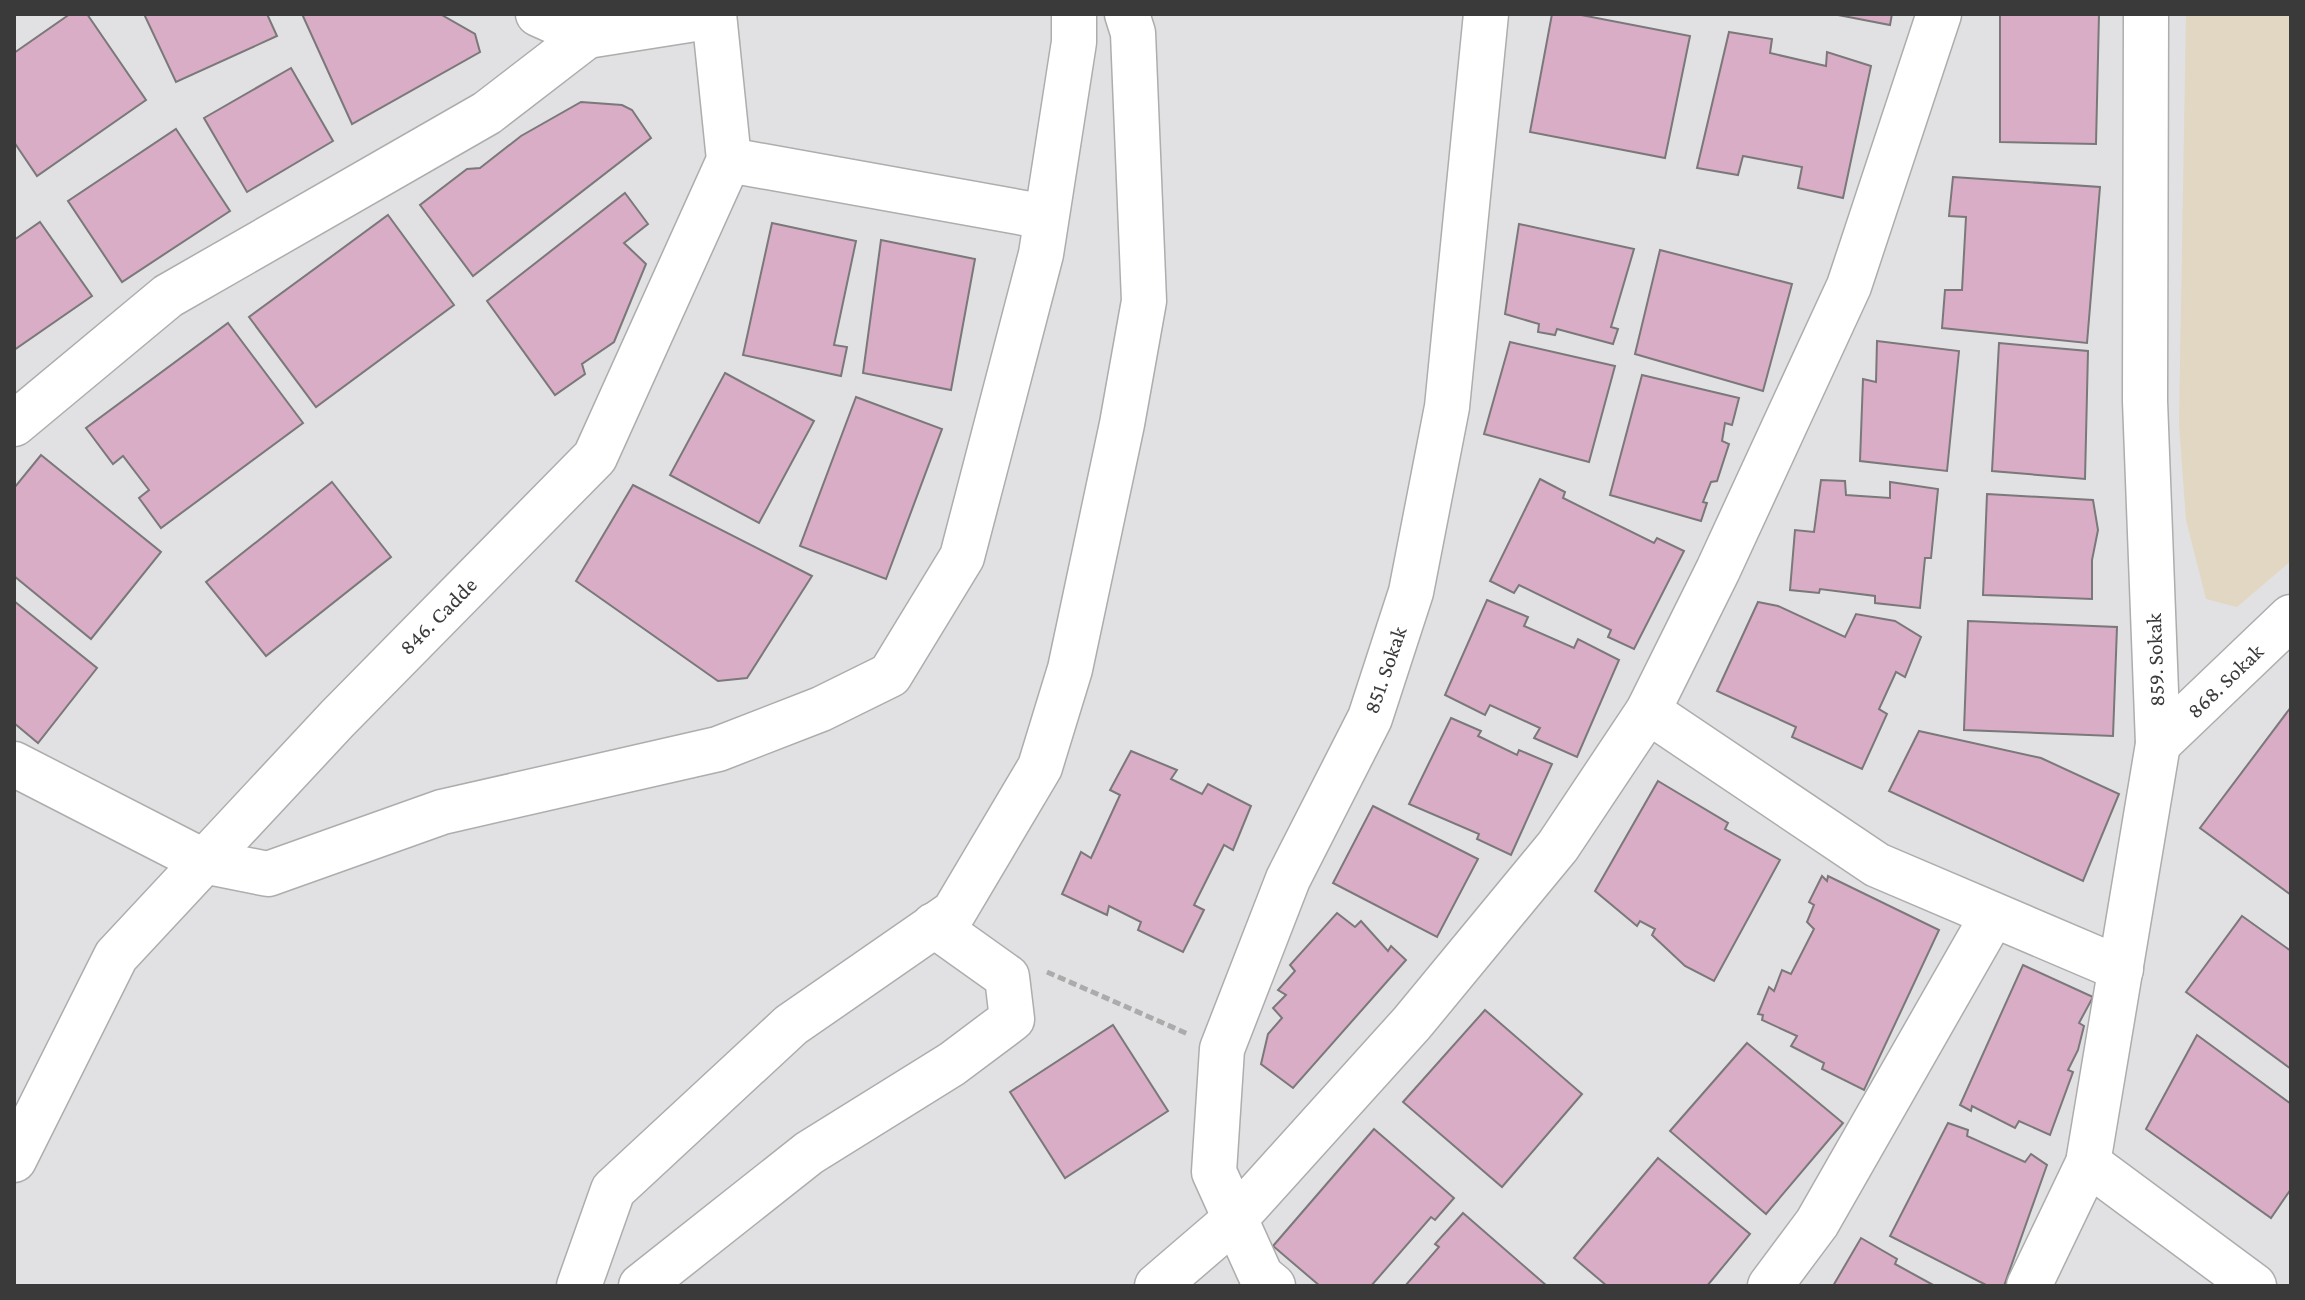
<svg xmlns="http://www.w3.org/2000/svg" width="2305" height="1300" viewBox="0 0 2305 1300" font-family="'Crimson Pro',serif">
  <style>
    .education { fill: #e1d7c2 }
    .building { fill: #d9adc6; stroke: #7a7879; stroke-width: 2 }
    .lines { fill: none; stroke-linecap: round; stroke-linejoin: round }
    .minor-casing { stroke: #adadae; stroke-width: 47 }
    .path { stroke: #ababac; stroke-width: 5; stroke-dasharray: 8 4; stroke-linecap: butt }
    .minor { stroke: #fff; stroke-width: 44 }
    .labels { text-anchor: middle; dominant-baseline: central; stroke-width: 8; stroke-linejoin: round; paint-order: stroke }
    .street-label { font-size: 22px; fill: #3a3a3a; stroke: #fff }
  </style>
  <rect width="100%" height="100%" fill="#e1e1e3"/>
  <!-- education -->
  <polygon class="education" points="2186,14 2291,14 2291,561 2237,607 2206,599 2186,520 2179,424"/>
  <!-- building -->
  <g class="building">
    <polygon points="70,14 87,14 146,100 37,176 14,142 14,53"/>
    <polygon points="144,14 267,14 277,36 176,82"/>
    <polygon points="302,14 440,14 475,34 480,52 352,124"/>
    <polygon points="1552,14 1576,14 1690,36 1665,158 1530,132"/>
    <polygon points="1833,14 1892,14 1890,25"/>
    <polygon points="2000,14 2099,14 2096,144 2000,142"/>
    <polygon points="1729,32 1772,39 1770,53 1826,66 1827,52 1871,66 1843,198 1798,188 1802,167 1743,156 1738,175 1697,168"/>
    <polygon points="291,68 333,141 247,192 204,118"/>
    <polygon points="581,102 622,105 632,110 651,138 473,276 420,205 467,169 480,168 521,136"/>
    <polygon points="176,129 230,211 122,282 68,201"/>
    <polygon points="1953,177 2100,187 2087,343 1942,328 1945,290 1962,290 1966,217 1949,216"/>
    <polygon points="625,193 648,224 624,243 646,264 614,342 582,364 585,374 555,395 487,301"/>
    <polygon points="388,215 454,305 316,407 249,317"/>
    <polygon points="40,222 92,296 14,350 14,240"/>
    <polygon points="772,223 856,241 834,345 847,347 841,376 743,355"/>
    <polygon points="1519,224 1634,249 1611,327 1618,329 1613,344 1557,329 1555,335 1538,332 1539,324 1505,314"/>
    <polygon points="881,240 975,259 951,390 863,373"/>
    <polygon points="1660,250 1792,284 1763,391 1635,354"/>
    <polygon points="228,323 303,423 161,528 139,498 149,490 123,456 113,464 86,428"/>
    <polygon points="1877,341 1959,351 1947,471 1860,461 1863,379 1876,382"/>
    <polygon points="1510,342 1615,366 1589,462 1484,434"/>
    <polygon points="1999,343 2088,351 2085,479 1992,471"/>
    <polygon points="725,373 814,421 759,523 670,475"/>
    <polygon points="1642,375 1739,398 1732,425 1725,423 1722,441 1729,444 1717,481 1711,482 1703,502 1707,503 1701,521 1610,495"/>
    <polygon points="856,397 942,429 886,579 800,546"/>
    <polygon points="41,455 161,552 91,639 14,576 14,488"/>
    <polygon points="1540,479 1565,492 1563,498 1654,543 1657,538 1684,551 1634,649 1608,637 1611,630 1519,585 1514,593 1490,581"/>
    <polygon points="1821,480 1845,481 1846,495 1890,498 1890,482 1938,489 1931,558 1925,558 1920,608 1875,603 1875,596 1820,589 1819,593 1790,590 1795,530 1814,532"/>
    <polygon points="332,482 391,557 266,656 206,582"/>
    <polygon points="633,485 812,576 747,678 718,681 576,581"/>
    <polygon points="1987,494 2093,500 2098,530 2092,560 2092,599 1983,595"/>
    <polygon points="1487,600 1528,617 1524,626 1574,648 1578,639 1619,660 1577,757 1534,738 1540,728 1490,705 1485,715 1445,695"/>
    <polygon points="14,601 97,668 38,743 14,723"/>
    <polygon points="1758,602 1778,606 1845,637 1856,614 1895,621 1921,637 1905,677 1896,672 1879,709 1887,714 1862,769 1792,737 1796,727 1717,691"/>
    <polygon points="1968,621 2117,627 2113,736 1964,730"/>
    <polygon points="2291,707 2291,895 2200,828"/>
    <polygon points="1451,718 1481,731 1478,736 1517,755 1519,750 1552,764 1511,855 1477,839 1479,834 1409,804"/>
    <polygon points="1919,731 2041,758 2119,794 2083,881 1889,791"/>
    <polygon points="1131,751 1177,770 1171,779 1202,794 1208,784 1251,806 1233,850 1224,845 1194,905 1204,910 1183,952 1138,930 1141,922 1109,906 1107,915 1062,894 1081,852 1091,858 1120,795 1110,790"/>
    <polygon points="1658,781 1728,823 1725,829 1780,860 1714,981 1685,966 1652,935 1655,929 1640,921 1637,926 1595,891"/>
    <polygon points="1373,806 1478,859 1437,937 1333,883"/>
    <polygon points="1822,876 1827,881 1828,876 1939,930 1864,1090 1822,1069 1824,1063 1791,1046 1797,1036 1762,1020 1763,1015 1758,1014 1769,987 1774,991 1782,970 1791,974 1814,929 1807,922 1814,905 1809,902"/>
    <polygon points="1337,913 1355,927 1361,921 1388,951 1391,946 1406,960 1293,1088 1261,1064 1268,1034 1282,1018 1273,1008 1286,995 1278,990 1295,971 1290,965"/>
    <polygon points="2242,916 2291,951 2291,1069 2186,992"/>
    <polygon points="2023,965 2093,997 2079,1023 2084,1026 2078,1050 2068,1070 2073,1072 2050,1135 2019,1121 2015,1128 1972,1106 1971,1111 1960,1105"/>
    <polygon points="1485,1010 1582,1094 1502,1187 1403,1102"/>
    <polygon points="1113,1025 1168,1111 1065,1178 1010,1092"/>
    <polygon points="2197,1035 2291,1104 2291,1189 2271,1218 2146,1129"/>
    <polygon points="1747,1043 1843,1123 1766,1214 1670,1131"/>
    <polygon points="1948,1123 1968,1130 1967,1136 2025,1162 2031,1154 2047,1165 2004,1286 1988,1286 1890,1236"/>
    <polygon points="1374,1129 1454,1198 1435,1220 1431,1217 1371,1286 1320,1286 1273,1246"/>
    <polygon points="1658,1158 1750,1234 1707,1286 1607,1286 1574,1258"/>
    <polygon points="1463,1213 1547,1286 1405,1286 1439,1247 1435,1244"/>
    <polygon points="1861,1238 1897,1259 1895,1264 1935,1286 1833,1286"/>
  </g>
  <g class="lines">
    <defs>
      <g id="minor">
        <polyline points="538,14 587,36 714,16"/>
        <polyline points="729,160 1046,217"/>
        <polyline points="14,424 168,296 487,113 587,36"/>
        <polyline points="1648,711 1877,865 2121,969"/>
        <polyline points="2158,744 2291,617"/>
        <polyline points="14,764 203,861 268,874 442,812 718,749 821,709 890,675 962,557 1041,254 1074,42 1074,14"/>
        <polyline points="14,1160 116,956 337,719 595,457 729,160 714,14"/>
        <polyline points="2088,1163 2254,1286"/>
        <polyline points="579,1286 613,1190 791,1025 954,912 1040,767 1070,669 1122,424 1144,301 1133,33 1127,14"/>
        <polyline points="641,1286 809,1153 952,1064 1012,1019 1007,977 934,925"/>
        <polyline points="1157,1286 1235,1219 1412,1023 1558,846 1648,711 1718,570 1849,286 1939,14"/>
        <polyline points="1273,1286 1261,1276 1214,1172 1222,1049 1288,879 1370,718 1411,592 1447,407 1486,14"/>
        <polyline points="1770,1286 1817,1223 1993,915"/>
        <polyline points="2029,1286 2088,1163 2158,744 2145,401 2146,14"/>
      </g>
    </defs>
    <!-- minor casing -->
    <use href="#minor" class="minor-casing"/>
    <!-- path -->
    <polyline class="path" points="1047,972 1188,1034"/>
    <!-- minor -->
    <use href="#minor" class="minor"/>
  </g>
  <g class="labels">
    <!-- street labels -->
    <g class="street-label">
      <text transform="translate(438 616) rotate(-45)">846. Cadde</text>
      <text transform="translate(2155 660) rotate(-92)">859. Sokak</text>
      <text transform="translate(1385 670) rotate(-71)">851. Sokak</text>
      <text transform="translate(2225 681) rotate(-44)">868. Sokak</text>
    </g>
  </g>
  <!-- border -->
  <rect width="2305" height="1300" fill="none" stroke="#3a3a3a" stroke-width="32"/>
</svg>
